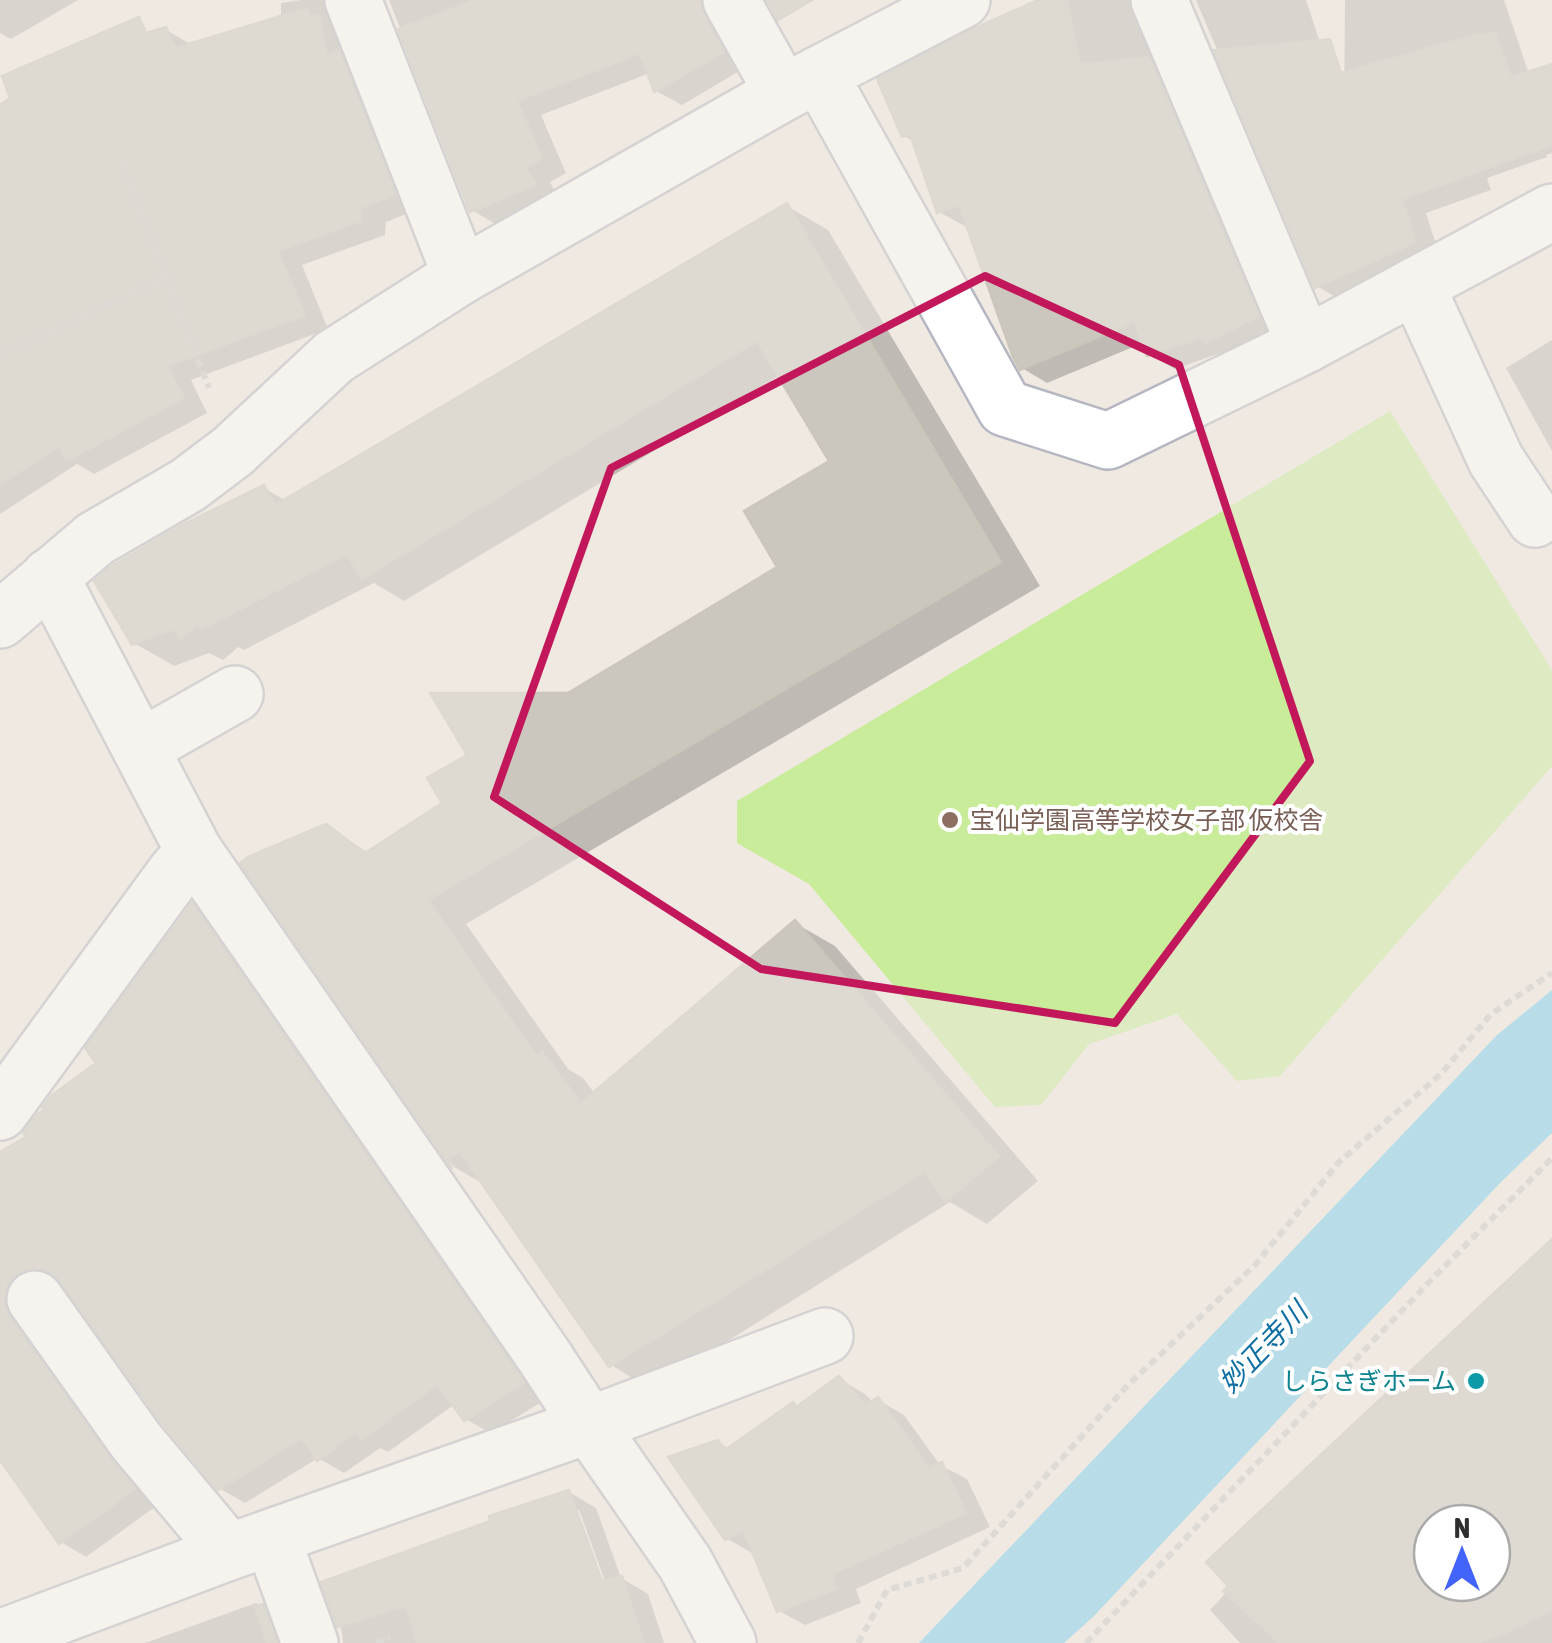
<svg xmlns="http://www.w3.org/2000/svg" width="1552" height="1643" viewBox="0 0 1552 1643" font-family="'Asap Condensed','Noto Sans JP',sans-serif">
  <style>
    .pitch { fill: #c9ec9a }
    .water { fill: #75cff0 }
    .shadow { fill: #0003; fill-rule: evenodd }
    .building { fill: #cbc7bf; stroke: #cbc5ba; stroke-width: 2.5; fill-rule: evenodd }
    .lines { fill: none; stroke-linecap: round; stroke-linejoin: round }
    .minor-casing { stroke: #b4b7c1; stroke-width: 60 }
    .path { stroke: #c9c9c9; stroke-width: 6; stroke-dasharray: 8 5; stroke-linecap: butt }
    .minor { stroke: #fff; stroke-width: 55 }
    .marked { fill: none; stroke: #c2185b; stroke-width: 8; stroke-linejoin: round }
    .education-dot { fill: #8d6e63; stroke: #fff; stroke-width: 4 }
    .culture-dot { fill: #0f9aa8; stroke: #fff; stroke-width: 4 }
    .labels { text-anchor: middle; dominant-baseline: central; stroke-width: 8; stroke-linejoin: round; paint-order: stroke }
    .education-label { font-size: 25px; fill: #785e54; stroke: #fff; text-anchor: start }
    .culture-label { font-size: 25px; fill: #0d838f; stroke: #fff; text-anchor: end }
    .water-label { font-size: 28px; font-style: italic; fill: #0d6fa3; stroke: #fff }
  </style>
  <rect width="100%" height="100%" fill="#efe9e1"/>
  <!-- pitch -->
  <polygon class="pitch" points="1390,411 1552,670 1552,766 1280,1076 1237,1081 1177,1014 1089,1044 1041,1105 995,1107 809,884 737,843 737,801"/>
  <!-- water -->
  <polygon class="water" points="1552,990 1552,1133 1502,1181 1094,1616 1064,1643 919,1643 1497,1035"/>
  <!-- shadow -->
  <g class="shadow">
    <polygon points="0,0 78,0 11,39 0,33"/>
    <polygon points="301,0 326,0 419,209 386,222 385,235 302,265 328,329 191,380 207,413 94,474 77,464 0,514 0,108 13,99 4,75 166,30 192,45 281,19 281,3"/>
    <polygon points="389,0 729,0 748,66 682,105 656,91 650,73 541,115 566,173 550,182 559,199 497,225 472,210"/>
    <polygon points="1044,0 1157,0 1283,331 1234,356 1226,351 1175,369 1149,354 1145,342 1047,383 1022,368 969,225 965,226 939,212 916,143 904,136"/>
    <polygon points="1196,0 1306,0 1344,116 1345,0 1504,0 1529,74 1552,67 1552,153 1546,155 1547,157 1487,178 1491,190 1426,213 1440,257 1342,301 1317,286"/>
    <polygon points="787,206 828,230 1040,586 466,924 568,1069 583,1078 595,1094 795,923 835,946 1038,1181 987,1224 950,1202 651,1389 611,1365 487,1186 454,1167 244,864 325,827 369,853 445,804 568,695 781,568 833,462 780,375 404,601 374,583 244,650 238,647 223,660 209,653 174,666 134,643 264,488 286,501"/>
    <polygon points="1552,340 1552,451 1506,368"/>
    <polygon points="193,906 217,920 548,1398 491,1433 465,1419 455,1404 388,1452 380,1448 344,1473 318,1458 245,1503 219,1488 64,1282 58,1281 43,1287 159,1504 86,1557 61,1542 0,1455 0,1181 30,1138 99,1064"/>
    <path d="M1552 1242V1643H1240L1210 1610ZM1432 1523H1492V1583H1432Z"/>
    <polygon points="839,1379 865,1394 874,1403 878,1400 904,1415 940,1465 967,1479 990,1527 856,1589 861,1603 805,1625 779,1611 754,1551 752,1553 726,1538 718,1442 730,1449 793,1405 799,1408"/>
    <path d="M569 1492 596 1508 621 1578 648 1594 664 1643H343L342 1632 324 1583ZM574 1510H579L609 1592 604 1594Z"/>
    <polygon points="256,1603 289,1621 297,1643 145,1643"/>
  </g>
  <!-- building -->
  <g class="building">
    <polygon points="475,0 700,0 704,15 724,52 654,92 640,53 517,101 542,158 526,168 536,185 470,212 398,29"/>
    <polygon points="767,0 812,0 778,20"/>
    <polygon points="1038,0 1067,0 1080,64 1149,57 1259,316 1206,343 1203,337 1147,356 1134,322 1020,370 1013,357 959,205 937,213 910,134 902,137 877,79 971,30"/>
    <polygon points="307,8 309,16 319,15 327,55 339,51 396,194 361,208 360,221 278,251 305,315 167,366 184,398 66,461 59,446 0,484 0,105 10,98 2,76 139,17 146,33 166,27 175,48"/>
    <polygon points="1495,32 1511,77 1552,64 1552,145 1402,199 1416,242 1315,288 1214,50 1330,39 1341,73 1478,34 1478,36"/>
    <polygon points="787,203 1001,562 428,900 536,1056 542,1052 581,1103 795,920 999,1156 945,1202 925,1171 609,1367 460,1152 448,1158 452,1169 240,863 248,857 326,824 365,853 442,803 427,778 467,755 430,693 568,693 777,567 744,511 829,461 757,341 362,579 347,554 202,629 197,625 181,639 172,629 132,645 94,581 110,567 182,525 264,485 275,505"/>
    <polygon points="192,903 524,1383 464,1421 437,1384 361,1440 356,1432 317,1461 302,1438 218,1490 161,1422 60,1281 47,1270 31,1268 18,1273 7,1285 4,1301 9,1316 111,1459 135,1489 59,1544 0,1460 0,1152 26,1137 23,1132 37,1114 44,1111 42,1108 51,1096 96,1063 85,1048"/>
    <path d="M1552 1239V1610L1503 1634 1476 1643H1279L1223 1591 1228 1586 1206 1562ZM1432 1523H1492V1583H1432Z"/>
    <polygon points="839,1376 866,1405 878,1397 929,1468 942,1462 966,1513 832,1574 836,1589 777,1612 743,1530 725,1540 668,1457 718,1440 725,1450 793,1402 796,1407"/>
    <polygon points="569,1490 602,1581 622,1576 644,1643 417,1643 406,1606 337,1627 321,1582 490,1521 489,1516"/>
    <polygon points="263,1604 277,1643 267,1643 255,1607"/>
  </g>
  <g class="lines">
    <defs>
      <g id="minor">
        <polyline points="353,0 461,276"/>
        <polyline points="731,0 783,93"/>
        <polyline points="1159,0 1305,345"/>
        <polyline points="819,74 1005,408 1108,441 1305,345 1552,212"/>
        <polyline points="1416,285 1496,460 1535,519"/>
        <polyline points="50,576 194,851 544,1356 589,1425 825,1336"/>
        <polyline points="0,620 95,539 188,485 233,451 334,357 461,276 783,93 962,0"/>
        <polyline points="140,748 235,694"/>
        <polyline points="0,1112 175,873 194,851"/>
        <polyline points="35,1299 136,1441 229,1552"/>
        <polyline points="272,1538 310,1643"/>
        <polyline points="0,1638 229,1552 589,1425 685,1563 728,1643"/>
      </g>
    </defs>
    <!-- minor casing -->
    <use href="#minor" class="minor-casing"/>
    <!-- path -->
    <g class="path">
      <polyline points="121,161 166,277"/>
      <polyline points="0,353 1,355 166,277 209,388"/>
      <polyline points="376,1643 390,1638"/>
      <polyline points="858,1643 887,1590 963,1568 1127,1386 1255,1265 1339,1162 1441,1074 1491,1014 1552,973"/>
      <polyline points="1086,1643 1435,1276 1552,1158"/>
    </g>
    <!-- minor -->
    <use href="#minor" class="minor"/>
  </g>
  <!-- marked area -->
  <path d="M0 0H1552V1643H0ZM985 276 1179 365 1310 761 1115 1023 761 969 494 797 611 468Z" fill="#efe9e1" fill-opacity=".55" fill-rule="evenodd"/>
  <path class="marked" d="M985 276 1179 365 1310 761 1115 1023 761 969 494 797 611 468Z"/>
  <!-- markers -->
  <circle class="education-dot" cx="950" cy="820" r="10"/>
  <circle class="culture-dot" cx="1476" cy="1381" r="10"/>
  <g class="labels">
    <!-- education labels -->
    <g class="education-label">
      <text x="970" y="820">宝仙学園高等学校女子部 仮校舎</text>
    </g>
    <!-- culture labels -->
    <g class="culture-label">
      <text x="1456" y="1381">しらさぎホーム</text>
    </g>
    <!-- water labels -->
    <g class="water-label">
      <text transform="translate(1263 1347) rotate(-46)">妙正寺川</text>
    </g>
  </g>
  <!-- north arrow -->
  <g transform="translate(1462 1553)"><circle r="48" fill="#ffffff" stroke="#ababab" stroke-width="2.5"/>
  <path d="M0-8L18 38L0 25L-18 38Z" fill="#4264fb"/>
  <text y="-15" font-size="28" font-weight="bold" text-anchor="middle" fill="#2e2e2e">N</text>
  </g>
</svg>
